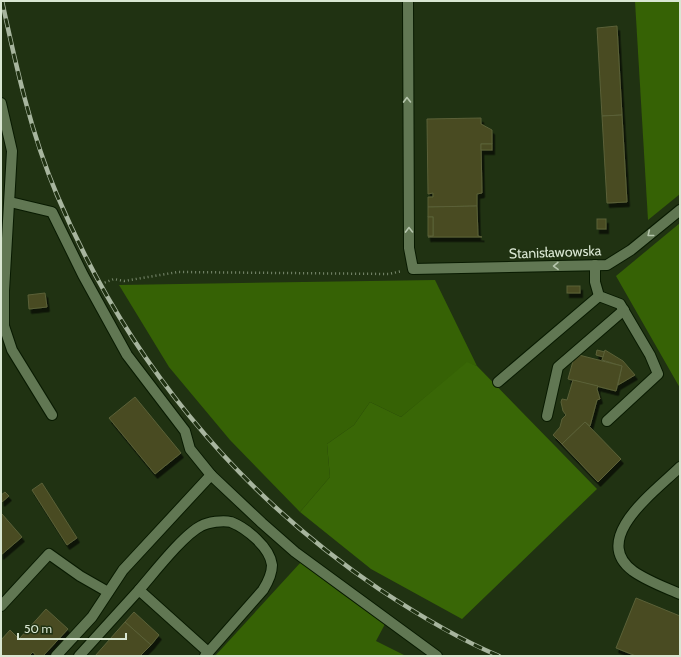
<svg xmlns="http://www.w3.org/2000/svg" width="681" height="657" viewBox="0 0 681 657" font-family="Cabin,sans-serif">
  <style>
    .green { fill: #366205 }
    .forest { fill: #396706 }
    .building { fill: #484c21; stroke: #5b6038; filter: url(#shadow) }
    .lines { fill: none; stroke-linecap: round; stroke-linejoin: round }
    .minor-casing { stroke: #081a00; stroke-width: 12 }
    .path { stroke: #7a8a6f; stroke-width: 2.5; stroke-dasharray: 1 3; stroke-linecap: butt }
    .minor { stroke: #617753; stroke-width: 10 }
    .rail-casing { stroke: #a7b59e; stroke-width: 4.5 }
    .rail { stroke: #203212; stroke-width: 3; stroke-dasharray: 9; stroke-linecap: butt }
    .oneway { stroke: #b5c5ac }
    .labels { text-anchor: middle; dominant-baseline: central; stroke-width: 3; stroke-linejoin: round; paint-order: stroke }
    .street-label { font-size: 14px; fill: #d9e6d2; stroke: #203212 }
  </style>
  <defs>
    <filter id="shadow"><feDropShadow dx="2.5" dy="4.5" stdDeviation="0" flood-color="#0009"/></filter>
  </defs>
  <rect width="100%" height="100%" fill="#203212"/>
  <!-- green -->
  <g class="green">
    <polygon points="635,1 680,1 680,194 648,220"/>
    <polygon points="680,223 680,388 616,276"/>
    <polygon points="435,280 477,366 467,363 401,417 370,402 354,425 327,444 330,477 300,512 230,440 169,367 119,285"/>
    <polygon points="301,562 341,593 385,624 376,641 406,656 215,656"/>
  </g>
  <!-- forest -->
  <polygon class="forest" points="467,362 477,366 597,489 462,619 371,569 300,512 330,477 327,444 354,425 370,402 401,417"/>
  <!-- building -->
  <g class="building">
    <polygon points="617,26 622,115 602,116 597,28"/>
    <polygon points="622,115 627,202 607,203 602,116"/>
    <polygon points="481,118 481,124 492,130 492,144 481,144 482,193 477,194 477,206 428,207 428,197 433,197 433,193 428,194 427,119"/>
    <rect x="481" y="144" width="11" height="6"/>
    <polygon points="477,206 478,236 482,237 428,237 433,236 433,217 428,217 428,207"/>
    <rect x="428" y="217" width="5" height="19"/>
    <rect x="597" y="219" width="9" height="10"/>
    <rect x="567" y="286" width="13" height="7"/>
    <polygon points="45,293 47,307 29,309 28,295"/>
    <polygon points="597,350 605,352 603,357 596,355"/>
    <polygon points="605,350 623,361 635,375 618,385 622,366 602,360"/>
    <polygon points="575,354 622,366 616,391 568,379"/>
    <polygon points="573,380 598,386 597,389 600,399 597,400 590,426 585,422 562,444 553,435 560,427 562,419 566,415 563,411 561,402 562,399 567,400"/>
    <polygon points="135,397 181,453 155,474 109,418"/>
    <polygon points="585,422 621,459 598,482 562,444"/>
    <polygon points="42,483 77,538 67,545 32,490"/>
    <polygon points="5,492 9,496 2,502 1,495"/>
    <polygon points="2,514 22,537 1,555 1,516"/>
    <polygon points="636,598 680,616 680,656 636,656 616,648"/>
    <polygon points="46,609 68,629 43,656 36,656 33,652 29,656 1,656 1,640 10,630 19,639"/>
    <polygon points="134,612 159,635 151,645 125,622"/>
    <polygon points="125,622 151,645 140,656 95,656"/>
  </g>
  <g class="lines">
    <defs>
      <g id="minor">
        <polyline points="408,1 409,248 413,269 607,265 631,250 680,210"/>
        <polyline points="1,103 12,151 4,291 4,326 12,350 52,415"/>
        <polyline points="10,202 52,212 83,275 127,355 185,431 190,449 211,475 262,523 295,552 437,656"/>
        <polyline points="595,265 595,282 599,296 620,304 650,355 658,374 607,421"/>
        <polyline points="498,382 599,296"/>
        <polyline points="547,416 558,367 624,310"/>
        <path d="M680 467C657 490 589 538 633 571 647 581 664 587 680 594"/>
        <path d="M139 590C153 574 183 535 201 526 208 522 223 520 231 522 246 528 270 547 272 565 272 574 268 582 263 590L205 656"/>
        <polyline points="1,606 49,554 80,576 108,592"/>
        <polyline points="56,656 92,617 123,570 211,475"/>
        <polyline points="79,656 139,590 208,652"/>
      </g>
    </defs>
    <!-- minor casing -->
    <use href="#minor" class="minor-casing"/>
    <!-- path -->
    <polyline class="path" points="101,284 114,279 124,281 178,272 389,274 402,271"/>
    <!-- minor -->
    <use href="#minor" class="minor"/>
    <defs>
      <path id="rail" d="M2 1C16 66 31 134 57 195 125 356 234 491 379 589 417 614 456 638 499 656"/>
    </defs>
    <!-- rail casing -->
    <use href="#rail" class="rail-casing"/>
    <!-- rail -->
    <use href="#rail" class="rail"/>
  </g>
  <!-- one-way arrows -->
  <defs><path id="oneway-chevron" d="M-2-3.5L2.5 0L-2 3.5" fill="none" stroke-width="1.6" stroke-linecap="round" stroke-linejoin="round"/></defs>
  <g class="oneway">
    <use href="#oneway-chevron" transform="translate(407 100) rotate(-91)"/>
    <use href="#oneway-chevron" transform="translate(409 230) rotate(-91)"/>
    <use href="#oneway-chevron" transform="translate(650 234) rotate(141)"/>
    <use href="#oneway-chevron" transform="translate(556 266) rotate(179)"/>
  </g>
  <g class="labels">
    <!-- street labels -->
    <g class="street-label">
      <text transform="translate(555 252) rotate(-2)">Stanisławowska</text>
    </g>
  </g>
  <!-- border -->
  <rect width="681" height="657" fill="none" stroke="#d9e6d2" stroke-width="4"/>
  <!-- scale -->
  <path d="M18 633v6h108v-6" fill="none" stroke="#d9e6d2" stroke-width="2"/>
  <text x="24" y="633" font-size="12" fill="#d9e6d2" stroke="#203212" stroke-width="3" paint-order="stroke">50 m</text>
</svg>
